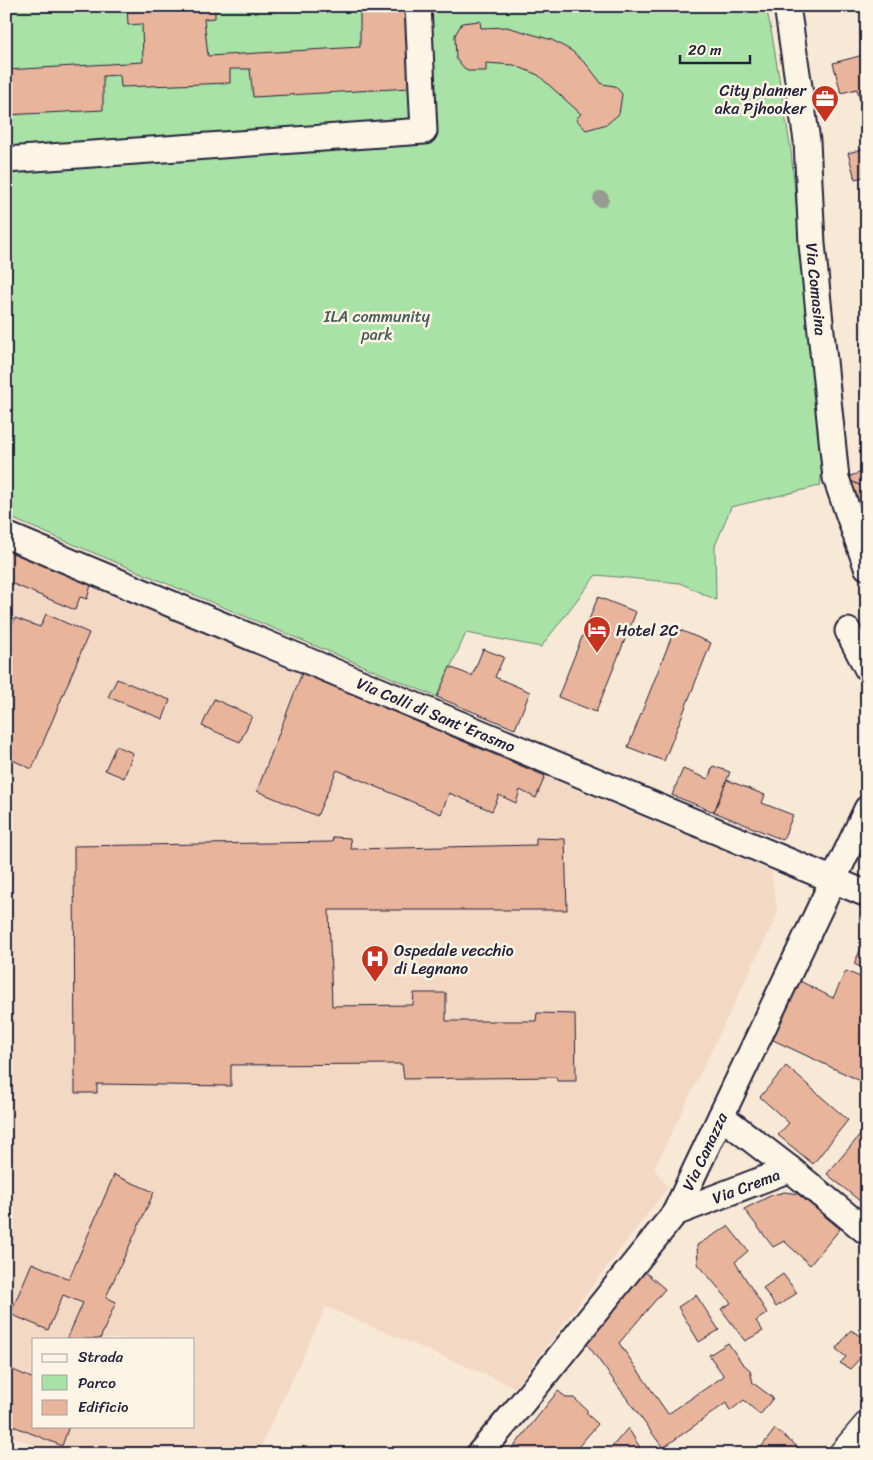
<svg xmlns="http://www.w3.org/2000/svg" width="873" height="1460" viewBox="0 0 873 1460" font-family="Sriracha,sans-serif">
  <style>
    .built { fill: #f3d8c4; fill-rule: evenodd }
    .green { fill: #a9e2a6; stroke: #668270 }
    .building { fill: #e8b49b; stroke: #22223b }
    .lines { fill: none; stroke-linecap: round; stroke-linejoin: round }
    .minor-casing { stroke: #22223b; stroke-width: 29 }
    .major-casing { stroke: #22223b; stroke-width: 31 }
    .minor { stroke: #fcf5e5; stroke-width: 25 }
    .major { stroke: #fcf5e5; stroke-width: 28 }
    .tree { fill: #989b92 }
    .labels { text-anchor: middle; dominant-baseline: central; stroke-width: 5; stroke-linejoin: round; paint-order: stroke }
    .poi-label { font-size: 16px; fill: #22223b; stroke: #fcf5e5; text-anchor: start }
    .street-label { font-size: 16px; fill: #22223b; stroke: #fcf5e5 }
    .park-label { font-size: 16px; fill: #4a5c5b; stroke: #fcf5e5 }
  </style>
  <rect width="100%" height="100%" fill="#f8e8d6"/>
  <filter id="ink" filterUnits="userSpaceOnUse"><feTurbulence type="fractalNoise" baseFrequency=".02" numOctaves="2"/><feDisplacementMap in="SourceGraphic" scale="10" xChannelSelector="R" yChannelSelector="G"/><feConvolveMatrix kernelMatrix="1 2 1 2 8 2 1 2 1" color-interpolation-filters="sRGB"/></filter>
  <g filter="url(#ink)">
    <!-- built -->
    <path class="built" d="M6 550 771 871 778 913 654 1169 668 1187 515 1387 326 1307 257 1454H55L6 1434ZM34 1339H194V1426H34Z"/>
    <!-- green -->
    <polygon class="green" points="6,6 766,6 772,35 791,151 822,467 820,486 731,507 715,546 716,600 680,583 596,575 541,647 466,633 437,697 6,516"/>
    <!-- building -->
    <g class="building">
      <polygon points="127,6 215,6 215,18 204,19 208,56 360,47 360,6 406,6 410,88 253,97 250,69 230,69 230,83 121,87 120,75 103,76 103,110 6,115 6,70 143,62 142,24 128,25"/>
      <polygon points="480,21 481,28 507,27 552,40 572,51 588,66 602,84 615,86 622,94 619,114 607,124 586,130 576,119 581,114 538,75 514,65 486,63 486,71 467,71 456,59 455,35 462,23"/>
      <polygon points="867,54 867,126 857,89 841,93 833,63"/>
      <polygon points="867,148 867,176 855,179 848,153"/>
      <polygon points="867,470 867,489 845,478"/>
      <polygon points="845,478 867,489 867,541"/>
      <polygon points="6,550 91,585 87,599 80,597 75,610 6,581"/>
      <polygon points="598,597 636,612 596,712 558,697"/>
      <polygon points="46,614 89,633 32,769 6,757 6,637 15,618 40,627"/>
      <polygon points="675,628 711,643 664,761 628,747"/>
      <polygon points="483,649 504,657 495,677 530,692 515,729 437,697 450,667 472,676"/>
      <polygon points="302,673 545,776 536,798 520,790 516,803 499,795 492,811 449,793 441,814 337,770 317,816 257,791"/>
      <polygon points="117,679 170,700 163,719 108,697"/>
      <polygon points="214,699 252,716 240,742 202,726"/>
      <polygon points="116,746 133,753 124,778 105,770"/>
      <polygon points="713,766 730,772 714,812 672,795 683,769 708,779"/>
      <polygon points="727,780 765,795 762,803 793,815 783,840 714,812"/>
      <polygon points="333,837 350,838 351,849 536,845 536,838 565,839 567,910 329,910 332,1006 413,1005 414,993 446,993 446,1021 536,1021 537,1013 575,1014 576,1081 557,1081 556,1077 404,1079 402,1064 231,1065 231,1086 97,1084 97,1093 75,1093 74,846 332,842"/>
      <polygon points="867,935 867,970 854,964"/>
      <polygon points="846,971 867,980 867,1052 863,1060 867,1062 867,1084 773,1040 798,980 833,998"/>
      <polygon points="786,1066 848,1120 813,1164 778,1135 789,1123 760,1097"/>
      <polygon points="867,1127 867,1165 863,1169 867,1172 867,1207 827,1174"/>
      <polygon points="114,1175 154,1192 106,1297 116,1302 100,1339 67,1339 83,1303 63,1295 48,1330 10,1314 32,1263 69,1279"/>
      <polygon points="785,1192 798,1194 840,1229 810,1265 784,1241 773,1247 744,1209 772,1195"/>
      <polygon points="728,1226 748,1251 735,1262 767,1313 756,1321 763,1331 745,1341 721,1309 731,1303 698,1264 697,1245"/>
      <polygon points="645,1272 665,1289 619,1343 668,1414 724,1376 709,1355 728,1343 742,1363 750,1370 753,1383 773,1398 760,1415 744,1400 730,1411 726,1403 663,1448 587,1344"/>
      <polygon points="783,1274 797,1293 776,1307 763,1288"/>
      <polygon points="696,1295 719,1330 699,1342 678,1307"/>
      <polygon points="865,1327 867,1328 867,1351 850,1369 840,1363 846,1357 836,1349 851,1330 860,1336"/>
      <polygon points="6,1367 34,1379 34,1426 69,1426 62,1446 6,1423"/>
      <polygon points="558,1391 567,1398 574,1398 587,1410 587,1414 598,1424 572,1454 508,1454"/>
      <polygon points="628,1428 644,1454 606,1454"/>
      <polygon points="775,1429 799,1448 796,1454 756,1454"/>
    </g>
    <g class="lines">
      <defs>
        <g id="minor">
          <path id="s1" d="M787 6 807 141 812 244 836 478 867 567"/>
          <polyline points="6,160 424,131 418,6"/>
          <path id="s2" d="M6 535 867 894"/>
          <polyline points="848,631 867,668"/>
          <polyline points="721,1116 790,1169 867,1232"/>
          <path id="s3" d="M675 1213 790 1169"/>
          <path id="s4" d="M479 1454 519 1407 675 1213 867 809"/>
        </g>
        <polyline id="major" points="843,1454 867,1426"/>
      </defs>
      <!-- minor casing -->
      <use href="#minor" class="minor-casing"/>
      <!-- major casing -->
      <use href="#major" class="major-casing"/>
      <!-- minor -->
      <use href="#minor" class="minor"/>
      <!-- major -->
      <use href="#major" class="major"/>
    </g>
    <!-- trees -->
    <circle class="tree" cx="601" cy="199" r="8"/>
  </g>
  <!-- icons -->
  <defs>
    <symbol id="office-pin" viewBox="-11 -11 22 30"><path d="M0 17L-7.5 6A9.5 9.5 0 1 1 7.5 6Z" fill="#c8321e" stroke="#fcf5e5"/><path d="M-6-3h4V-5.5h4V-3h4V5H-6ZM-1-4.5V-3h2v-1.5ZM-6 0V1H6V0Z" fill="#fff"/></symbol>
    <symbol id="hotel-pin" viewBox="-11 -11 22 30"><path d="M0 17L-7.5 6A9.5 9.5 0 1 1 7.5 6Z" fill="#c8321e" stroke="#fcf5e5"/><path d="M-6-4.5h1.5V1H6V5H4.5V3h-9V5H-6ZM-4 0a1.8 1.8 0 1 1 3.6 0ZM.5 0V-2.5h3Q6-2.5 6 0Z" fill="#fff"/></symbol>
    <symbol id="hospital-pin" viewBox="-11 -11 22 30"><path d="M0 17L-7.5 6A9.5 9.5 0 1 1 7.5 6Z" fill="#c8321e" stroke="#fcf5e5"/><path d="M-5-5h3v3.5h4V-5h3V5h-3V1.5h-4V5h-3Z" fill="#fff"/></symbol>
  </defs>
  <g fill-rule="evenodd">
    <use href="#office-pin" x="809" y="83" width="32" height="43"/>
    <use href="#hotel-pin" x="581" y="614" width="32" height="43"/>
    <use href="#hospital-pin" x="359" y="943" width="32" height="43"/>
  </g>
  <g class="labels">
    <!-- poi labels -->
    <g class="poi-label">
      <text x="806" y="90" text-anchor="end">City planner<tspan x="806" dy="18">aka Pjhooker</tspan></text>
      <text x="616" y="630">Hotel 2C</text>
      <text x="394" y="950">Ospedale vecchio<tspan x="394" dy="18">di Legnano</tspan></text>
    </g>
    <!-- street labels -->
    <g class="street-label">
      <text stroke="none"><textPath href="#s1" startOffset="285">Via Comasina</textPath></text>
      <text stroke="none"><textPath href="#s2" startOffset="466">Via Colli di Sant'Erasmo</textPath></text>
      <text stroke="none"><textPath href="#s4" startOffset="379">Via Canazza</textPath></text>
      <text stroke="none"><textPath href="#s3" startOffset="76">Via Crema</textPath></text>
    </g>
    <!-- park labels -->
    <g class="park-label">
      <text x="377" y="316">ILA community<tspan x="377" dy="18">park</tspan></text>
    </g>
  </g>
  <!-- margin -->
  <rect width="873" height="1460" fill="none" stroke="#fcf5e5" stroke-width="25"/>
  <rect x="12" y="12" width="848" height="1435" fill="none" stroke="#22223b" stroke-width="2" filter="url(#ink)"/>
  <!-- legend -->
  <rect x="32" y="1338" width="162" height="90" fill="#fcf5e5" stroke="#a5a1a1"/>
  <rect x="42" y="1354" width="25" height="8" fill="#fcf5e5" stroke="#a5a1a1"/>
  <text x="78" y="1362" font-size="15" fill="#22223b">Strada</text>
  <rect x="42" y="1375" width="25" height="15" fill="#a9e2a6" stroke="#a5a1a1"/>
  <text x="78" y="1388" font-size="15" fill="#22223b">Parco</text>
  <rect x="42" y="1400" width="25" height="15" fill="#e8b49b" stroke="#a5a1a1"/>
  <text x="78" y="1412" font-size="15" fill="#22223b">Edificio</text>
  <!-- scale -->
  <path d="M680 55v8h70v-8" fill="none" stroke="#22223b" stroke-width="2.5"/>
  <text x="688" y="55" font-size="15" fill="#22223b" stroke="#fcf5e5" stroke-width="4" paint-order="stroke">20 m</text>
</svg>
